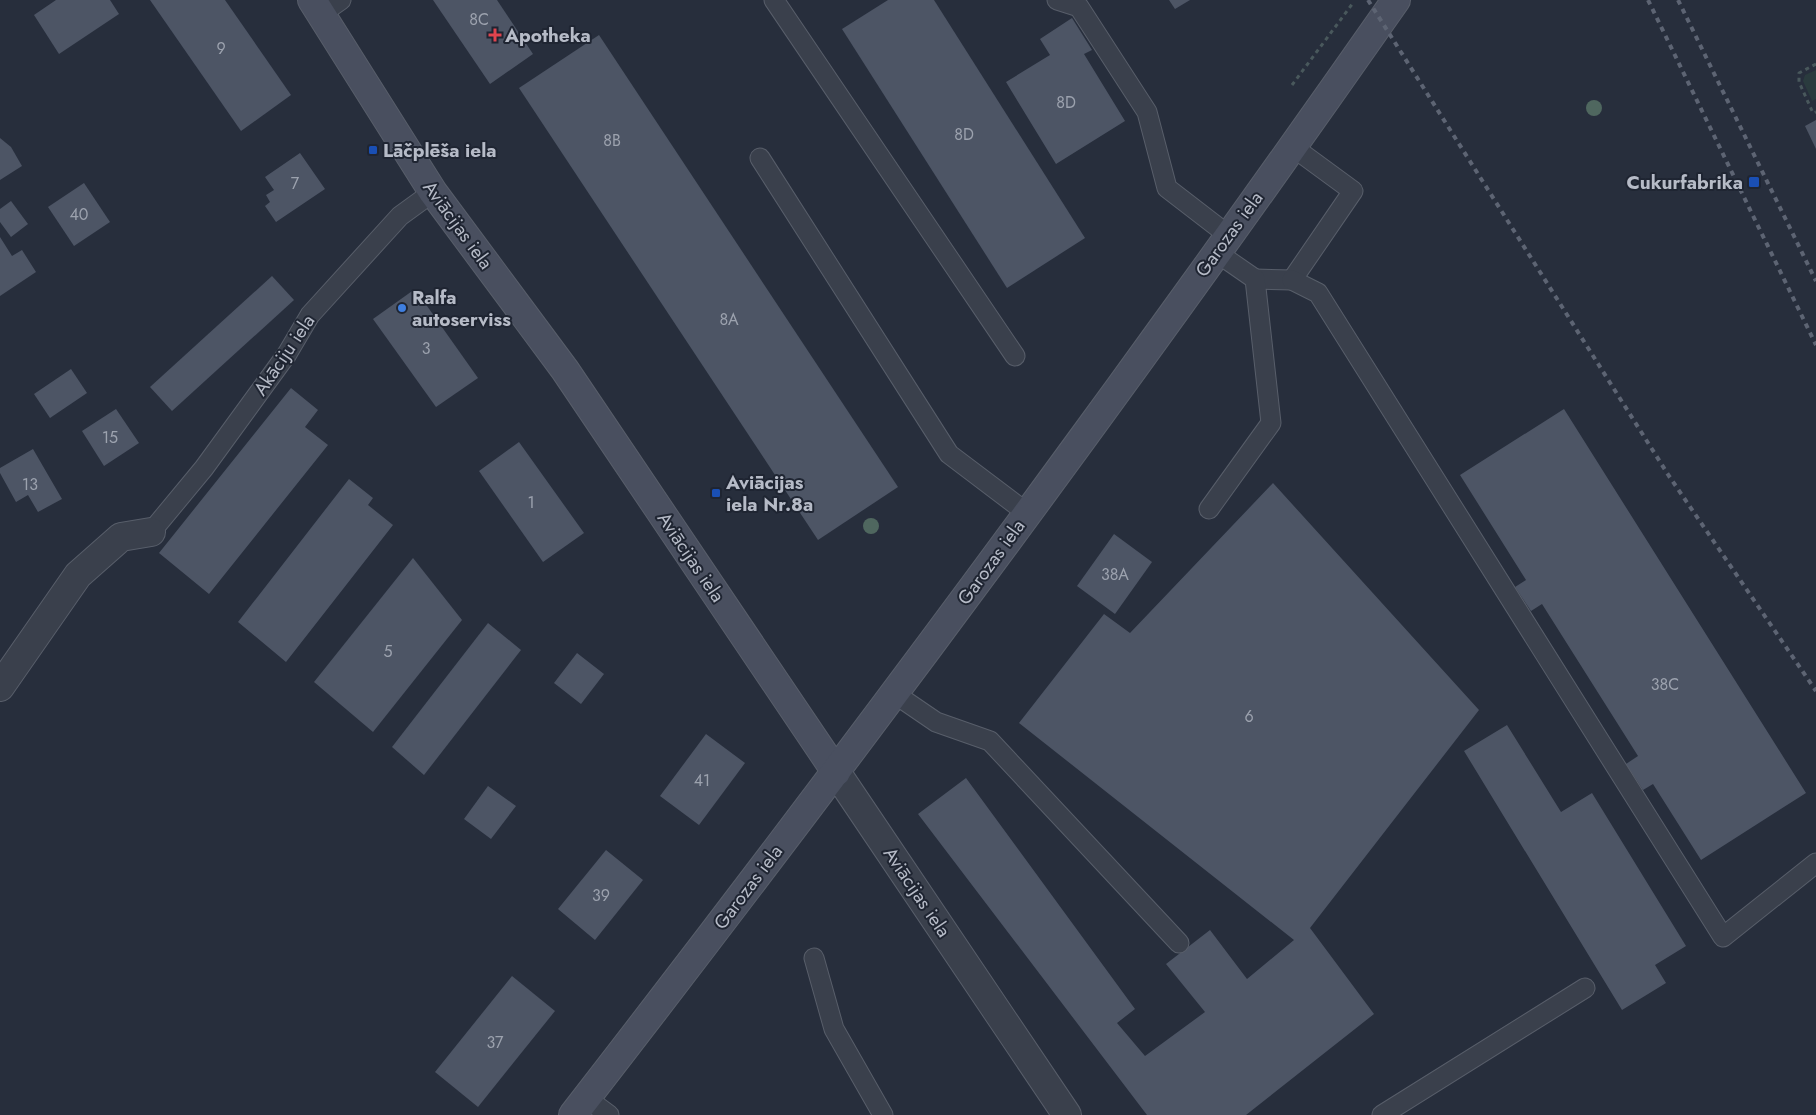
<svg xmlns="http://www.w3.org/2000/svg" width="1816" height="1115" viewBox="0 0 1816 1115" font-family="Jost,sans-serif">
  <style>
    .green { fill: #2a3b3e }
    .building { fill: #4d5565 }
    .lines { fill: none; stroke-linecap: round; stroke-linejoin: round }
    .lane-casing { stroke: #585e6a; stroke-width: 21 }
    .street-casing { stroke: #585e6a; stroke-width: 30 }
    .secondary-casing { stroke: #585e6a; stroke-width: 30 }
    .path { stroke: #49585c; stroke-width: 3; stroke-dasharray: 4 4; stroke-linecap: butt }
    .lane { stroke: #3a404c; stroke-width: 19 }
    .street { stroke: #3a404c; stroke-width: 28 }
    .secondary { stroke: #494f5f; stroke-width: 28 }
    .rail { stroke: #5d6473; stroke-width: 4; stroke-dasharray: 5 5; stroke-linecap: butt }
    .tree { fill: #4f675f }
    .health-dot { fill: #e0444e; stroke: #1f2532; stroke-width: 2 }
    .transit-dot { fill: #1a4fb4; stroke: #1f2532; stroke-width: 2 }
    .shop-dot { fill: #3f7fe0; stroke: #1f2532; stroke-width: 2 }
    .labels { text-anchor: middle; dominant-baseline: central; stroke-width: 4; stroke-linejoin: round; paint-order: stroke }
    .number-label { font-size: 16px; fill: #9ca2ae }
    .poi-label { font-size: 19px; font-weight: bold; fill: #b6bbc7; stroke: #1f2532; text-anchor: start }
    .street-label { font-size: 19px; fill: #b6bbc7; stroke: #1f2532 }
  </style>
  <rect width="100%" height="100%" fill="#272e3c"/>
  <!-- green -->
  <polygon class="green" points="1816,70 1816,99 1812,101 1803,81 1805,75"/>
  <!-- building -->
  <g class="building">
    <polygon points="56,0 110,0 119,14 59,54 34,15"/>
    <polygon points="150,0 225,0 291,95 241,131"/>
    <polygon points="433,0 497,0 533,54 490,84"/>
    <polygon points="888,0 934,0 1085,238 1007,288 842,29"/>
    <polygon points="1169,0 1190,0 1175,9"/>
    <polygon points="1072,18 1092,50 1084,54 1125,121 1056,164 1006,82 1050,55 1040,39"/>
    <polygon points="599,35 898,487 818,540 519,88"/>
    <polygon points="1816,120 1816,149 1805,126"/>
    <polygon points="0,138 11,147 22,166 0,180"/>
    <polygon points="300,153 325,189 276,222 265,206 270,202 266,195 274,190 265,177"/>
    <polygon points="84,183 110,222 74,246 48,207"/>
    <polygon points="11,201 28,224 11,237 0,222 0,209"/>
    <polygon points="0,237 12,256 22,250 36,272 0,296"/>
    <polygon points="272,276 294,300 172,411 150,387"/>
    <polygon points="415,289 478,378 436,407 373,319"/>
    <polygon points="71,369 87,393 50,418 34,394"/>
    <polygon points="291,388 318,410 305,427 328,445 209,594 159,553"/>
    <polygon points="116,409 139,443 104,466 82,431"/>
    <polygon points="1564,409 1806,793 1701,860 1653,784 1643,790 1626,764 1638,756 1542,604 1531,611 1515,587 1526,580 1460,475"/>
    <polygon points="519,442 584,533 543,562 479,471"/>
    <polygon points="33,449 62,499 38,512 28,495 16,502 0,473 0,468"/>
    <polygon points="349,479 373,498 368,505 393,525 286,662 238,622"/>
    <polygon points="1273,483 1479,710 1310,928 1374,1014 1246,1115 1147,1115 918,814 966,778 1135,1009 1117,1023 1145,1056 1205,1012 1166,964 1210,930 1247,979 1294,940 1019,723 1104,614 1130,633"/>
    <polygon points="1114,534 1152,562 1115,614 1077,586"/>
    <polygon points="413,558 462,620 373,732 314,682"/>
    <polygon points="488,623 521,650 424,775 392,747"/>
    <polygon points="577,653 604,674 581,704 554,683"/>
    <polygon points="1507,725 1561,812 1592,793 1686,946 1655,965 1666,983 1622,1010 1464,751"/>
    <polygon points="706,734 745,763 699,825 660,796"/>
    <polygon points="488,786 516,806 491,839 464,819"/>
    <polygon points="606,850 643,880 595,940 558,909"/>
    <polygon points="512,976 555,1011 478,1107 435,1072"/>
  </g>
  <g class="lines">
    <defs>
      <g id="lane">
        <polyline points="774,0 1015,356"/>
        <polyline points="1057,0 1079,7 1147,112 1167,188 1228,235"/>
        <polyline points="321,14 341,0"/>
        <polyline points="760,158 949,454 1027,513"/>
        <polyline points="1255,279 1292,280 1353,191 1293,147"/>
        <polyline points="1292,280 1318,293 1723,937 1816,863"/>
        <polyline points="1209,509 1271,423 1255,279 1216,252"/>
        <polyline points="151,532 204,468 287,354 310,315 400,216 433,192"/>
        <polyline points="895,694 936,722 990,741 1179,943"/>
        <polyline points="814,958 834,1029 883,1115"/>
        <polyline points="586,1098 609,1115"/>
        <polyline points="1382,1115 1585,988"/>
      </g>
      <g id="street">
        <polyline points="0,687 78,575 121,537 151,532"/>
        <polyline points="836,772 1067,1115"/>
      </g>
      <g id="secondary">
        <polyline points="312,0 433,192 565,370 836,772"/>
        <path d="M573 1115C856 750 1131 379 1396 0"/>
      </g>
    </defs>
    <!-- lane casing -->
    <use href="#lane" class="lane-casing"/>
    <!-- street casing -->
    <use href="#street" class="street-casing"/>
    <!-- secondary casing -->
    <use href="#secondary" class="secondary-casing"/>
    <!-- path -->
    <g class="path">
      <polyline points="1816,64 1799,73 1799,82 1813,113 1816,112"/>
      <polyline points="1292,85 1353,3"/>
    </g>
    <!-- lane -->
    <use href="#lane" class="lane"/>
    <!-- street -->
    <use href="#street" class="street"/>
    <!-- secondary -->
    <use href="#secondary" class="secondary"/>
    <!-- rail -->
    <g class="rail">
      <polyline points="1368,0 1669,476 1816,691"/>
      <polyline points="1648,0 1816,345"/>
      <polyline points="1678,0 1816,281"/>
    </g>
  </g>
  <!-- trees -->
  <g class="tree">
    <circle cx="1594" cy="108" r="8"/>
    <circle cx="871" cy="526" r="8"/>
  </g>
  <!-- markers -->
  <path class="health-dot" d="M492.5 27.5h5v5h5v5h-5v5h-5v-5h-5v-5h5z"/>
  <g class="transit-dot">
    <rect x="368" y="145" width="10" height="10" rx="2.5"/>
    <rect x="1748" y="176" width="12" height="12" rx="2.5"/>
    <rect x="711" y="488" width="10" height="10" rx="2.5"/>
  </g>
  <circle class="shop-dot" cx="402" cy="308" r="5"/>
  <g class="labels">
    <!-- number labels -->
    <g class="number-label">
      <text x="479" y="19">8C</text>
      <text x="221" y="48">9</text>
      <text x="1066" y="102">8D</text>
      <text x="964" y="134">8D</text>
      <text x="612" y="140">8B</text>
      <text x="295" y="183">7</text>
      <text x="79" y="214">40</text>
      <text x="729" y="319">8A</text>
      <text x="426" y="348">3</text>
      <text x="110" y="437">15</text>
      <text x="30" y="484">13</text>
      <text x="531" y="502">1</text>
      <text x="1115" y="574">38A</text>
      <text x="388" y="651">5</text>
      <text x="1665" y="684">38C</text>
      <text x="1249" y="716">6</text>
      <text x="702" y="780">41</text>
      <text x="601" y="895">39</text>
      <text x="495" y="1042">37</text>
    </g>
    <!-- poi labels -->
    <g class="poi-label">
      <text x="505" y="35">Apotheka</text>
      <text x="383" y="150">Lāčplēša iela</text>
      <text x="1743" y="182" text-anchor="end">Cukurfabrika</text>
      <text x="412" y="297">Ralfa<tspan x="412" dy="22">autoserviss</tspan></text>
      <text x="726" y="482">Aviācijas<tspan x="726" dy="22">iela Nr.8a</tspan></text>
    </g>
    <!-- street labels -->
    <g class="street-label">
      <text transform="translate(458 225) rotate(54)">Aviācijas iela</text>
      <text transform="translate(1229 234) rotate(-54)">Garozas iela</text>
      <text transform="translate(284 355) rotate(-56)">Akāciju iela</text>
      <text transform="translate(691 557) rotate(56)">Aviācijas iela</text>
      <text transform="translate(991 562) rotate(-54)">Garozas iela</text>
      <text transform="translate(748 887) rotate(-53)">Garozas iela</text>
      <text transform="translate(917 892) rotate(56)">Aviācijas iela</text>
    </g>
  </g>
</svg>
